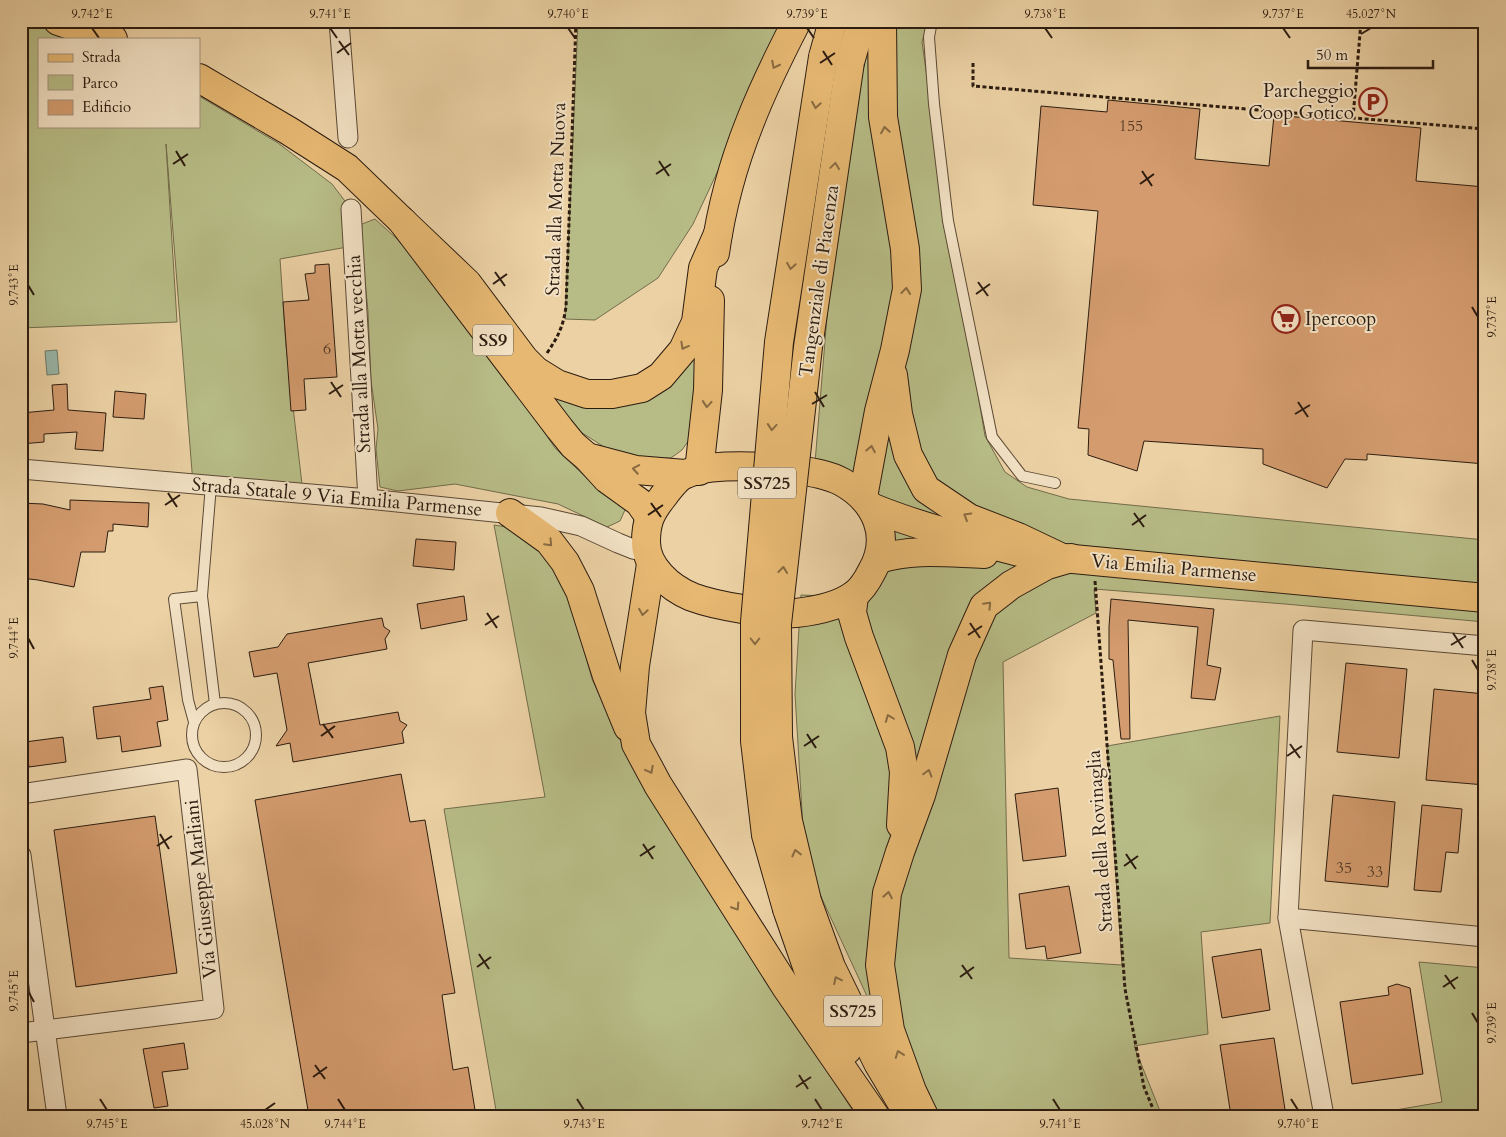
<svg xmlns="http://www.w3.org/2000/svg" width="1506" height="1137" viewBox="0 0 1506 1137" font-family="Cardo,serif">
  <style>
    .green { fill: #b7bc86; stroke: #726c4b }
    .water { fill: #98b7a9; stroke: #6d796c }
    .building { fill: #d49c6e; stroke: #2c1c10 }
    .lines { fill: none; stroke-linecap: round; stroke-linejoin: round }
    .service-casing { stroke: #5c4935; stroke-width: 12 }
    .minor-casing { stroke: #5c4935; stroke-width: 21 }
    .primary-casing { stroke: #2c1c10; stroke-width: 30 }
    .trunk-casing { stroke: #2c1c10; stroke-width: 30 }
    .path { stroke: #2c1c10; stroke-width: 3; stroke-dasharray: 4 2.5; stroke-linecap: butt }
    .service { stroke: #f2e1c4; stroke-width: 10 }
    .minor { stroke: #f2e1c4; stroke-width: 19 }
    .primary { stroke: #e6b872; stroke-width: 28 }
    .trunk { stroke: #e6b872; stroke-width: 28 }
    .trunk-bridge-casing { stroke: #2c1c10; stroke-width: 30; stroke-linecap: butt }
    .trunk-bridge { stroke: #e6b872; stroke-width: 28 }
    .oneway { stroke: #896a41 }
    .ticks { fill: none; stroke: #2c1c10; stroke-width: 2 }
    .labels { text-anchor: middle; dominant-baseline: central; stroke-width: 4; stroke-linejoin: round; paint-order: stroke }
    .number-label { font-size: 16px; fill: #563c28 }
    .shield { fill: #f2e1c4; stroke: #675746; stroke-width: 1 }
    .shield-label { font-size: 18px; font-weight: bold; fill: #2c1c10 }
    .poi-label { font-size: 19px; fill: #2c1c10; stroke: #f2e1c4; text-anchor: end }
    .street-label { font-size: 19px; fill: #2c1c10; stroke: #f2e1c4 }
    .neatline { fill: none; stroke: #2c1c10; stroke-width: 2 }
    .ticks-label { font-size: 12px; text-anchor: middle; fill: #2c1c10 }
  </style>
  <rect width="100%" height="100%" fill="#ebd1a4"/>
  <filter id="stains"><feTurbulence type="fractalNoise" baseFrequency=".004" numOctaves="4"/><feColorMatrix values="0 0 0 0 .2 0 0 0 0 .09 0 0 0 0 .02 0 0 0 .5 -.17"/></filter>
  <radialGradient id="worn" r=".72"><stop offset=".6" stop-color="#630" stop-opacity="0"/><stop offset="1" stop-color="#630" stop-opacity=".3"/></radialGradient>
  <!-- green -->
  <g class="green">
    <polygon points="578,21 717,21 750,27 754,21 788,21 693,224 658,278 595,320 565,319"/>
    <polygon points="873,21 928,21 922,42 939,163 985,436 1005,472 1027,487 1069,499 1485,540 1485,622 1285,604 1094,589 1096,613 1003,662 1009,958 1122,965 1107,746 1280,716 1270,923 1201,932 1208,1034 1134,1046 1162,1116 926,1116 903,1074 805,862 795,694 801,595 829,596 851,583 867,556 868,533 858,507 830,490 813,487 843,122"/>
    <polygon points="21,24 47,29 72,39 39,39 39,126 199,126 199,96 278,143 332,184 351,209 353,246 280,259 286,346 303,493 193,484 166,144 177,322 21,328"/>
    <polygon points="375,219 396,238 429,275 509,379 555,448 596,487 625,510 620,521 607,527 558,504 455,484 398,491 380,487 376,449 378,429 371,381 368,312 361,238 362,224"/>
    <polygon points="698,347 694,433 682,450 671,458 644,459 612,452 576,429 552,398 554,394 584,402"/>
    <polygon points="494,525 513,528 534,544 560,574 574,615 592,679 626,752 856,1116 497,1116 444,809 545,797"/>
    <polygon points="1419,962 1485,968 1485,1116 1361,1116 1442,1102"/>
  </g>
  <!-- water -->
  <polygon class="water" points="57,350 59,374 47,375 45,351"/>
  <!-- building -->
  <g class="building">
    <polygon points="1108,100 1200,109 1195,159 1269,166 1274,115 1421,128 1416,181 1485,187 1485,464 1367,454 1367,460 1345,459 1327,488 1263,464 1263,449 1144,441 1137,471 1088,455 1089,429 1078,428 1098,211 1033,205 1041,106 1107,112"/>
    <polygon points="329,264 337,377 304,379 306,410 291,411 283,302 309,300 305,274 315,273 315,265"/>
    <polygon points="67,384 68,410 106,413 103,451 75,449 77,432 44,434 44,442 21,444 21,413 54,410 52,385"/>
    <polygon points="115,391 146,394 144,419 113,417"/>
    <polygon points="70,500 149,503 148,527 113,524 113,531 108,531 105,552 81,552 74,587 38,580 21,578 25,535 21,534 21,503 43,504 70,510"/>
    <polygon points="416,539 456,542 454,570 413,566"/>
    <polygon points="464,596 467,620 421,629 417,604"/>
    <polygon points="1111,599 1214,609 1207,665 1221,668 1215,700 1191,698 1198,627 1128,620 1130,739 1121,739 1113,660 1109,659 1109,627"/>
    <polygon points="382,618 384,627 390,631 385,639 387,649 308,663 320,725 398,712 400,721 407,725 402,732 404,743 293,762 290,743 276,746 287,730 277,673 254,677 249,652 278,647 287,634"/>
    <polygon points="1346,663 1407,669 1399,758 1337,752"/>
    <polygon points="163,686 168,720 157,722 161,746 122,752 120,736 97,739 93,707 151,699 149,688"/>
    <polygon points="1434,689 1485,694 1485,785 1426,780"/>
    <polygon points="63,737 66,762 29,767 25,742"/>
    <polygon points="401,774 410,822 425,820 455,993 442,995 453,1070 468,1067 476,1116 309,1116 255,800"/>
    <polygon points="1058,788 1066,856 1023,861 1015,794"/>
    <polygon points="1333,795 1395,802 1388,887 1325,881"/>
    <polygon points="1422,805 1462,809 1458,853 1446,852 1441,892 1414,890"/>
    <polygon points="155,816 177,973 76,987 54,830"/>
    <polygon points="1069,886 1081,953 1047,959 1045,946 1026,949 1019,894"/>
    <polygon points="1261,949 1270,1010 1222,1018 1212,957"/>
    <polygon points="1397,984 1410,988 1423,1074 1352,1084 1340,1002 1389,995 1388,987"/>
    <polygon points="1274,1038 1286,1116 1231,1116 1220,1045"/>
    <polygon points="184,1043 188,1069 162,1072 168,1106 154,1108 143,1049"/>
  </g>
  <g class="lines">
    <defs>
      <g id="service">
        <polyline points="932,21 929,37 934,104 948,221 992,437 1022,476 1055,483"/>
        <polyline points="211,485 202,596 215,704"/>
        <circle cx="224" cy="735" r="32"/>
        <polyline points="194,722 188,700 174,599 202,596"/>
      </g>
      <g id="minor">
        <polyline points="339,21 348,138"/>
        <polyline points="351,209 368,499"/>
        <polyline points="21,469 368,499 541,517 581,526 618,543 633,549 646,551"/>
        <polyline points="21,794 187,769 214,1009 21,1033"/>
        <polyline points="21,855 57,1116"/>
        <polyline points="1288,918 1485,937"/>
        <polyline points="1324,1116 1288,918 1303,630 1485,646"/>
      </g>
      <g id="primary">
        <polyline points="58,21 113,39"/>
        <polyline points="199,78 289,131 347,168 402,221 560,429 573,445 587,457 636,470 685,474"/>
        <polyline points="588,458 607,479 639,502 649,516"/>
        <path d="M780 467C800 471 824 472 842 482 876 501 892 536 872 571 868 579 861 590 854 595 839 606 814 611 796 613 770 615 716 606 692 597 670 588 646 567 646 542 646 523 650 513 662 498 668 490 677 477 686 474 709 463 754 467 780 467Z"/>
        <path d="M871 507C922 528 977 541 1031 555L1485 598"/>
        <path d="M879 559C913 548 949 553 984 554"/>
      </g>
      <g id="trunk">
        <polyline points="823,57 833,21"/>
        <polyline points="850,62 862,21"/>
        <polyline points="402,221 467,283 524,359 536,371 557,384 587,394 612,394 642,388 661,376 683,350 696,322 703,268 718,234"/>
        <path d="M715 253C721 210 734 162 750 122 763 88 780 54 797 21"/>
        <polyline points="893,375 898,414 908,455 926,489 969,518 1018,537 1060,557"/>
        <polyline points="699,471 708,390 710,300"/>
        <polyline points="863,497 879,411 895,350 907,289 905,249 883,117 882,21"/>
        <polyline points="510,513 549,541 565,562 580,591 607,676 628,727"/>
        <polyline points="651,564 635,666 631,713 636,744 658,785 786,987 875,1116"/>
        <polyline points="854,595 852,613 859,637 900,747 904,772 901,825"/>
        <polyline points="807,901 831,967 878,1063 906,1110"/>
        <polyline points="787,909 813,984 847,1050"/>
        <polyline points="924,1116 912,1091 890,1030 880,965 887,893 900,852 921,795 962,655 984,606 1011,585 1047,565 1071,558"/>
      </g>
    </defs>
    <!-- service casing -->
    <use href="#service" class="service-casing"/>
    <!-- minor casing -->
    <use href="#minor" class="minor-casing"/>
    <!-- primary casing -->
    <use href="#primary" class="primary-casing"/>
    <!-- trunk casing -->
    <use href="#trunk" class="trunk-casing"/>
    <!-- path -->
    <g class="path">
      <polyline points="973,63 973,86 1485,129"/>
      <polyline points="1353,118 1361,21"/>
      <path d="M547 353C558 337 563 327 566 307L576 21"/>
      <polyline points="1095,581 1125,989 1144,1087 1156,1116"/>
    </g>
    <!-- service -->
    <use href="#service" class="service"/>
    <!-- minor -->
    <use href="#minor" class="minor"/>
    <!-- primary -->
    <use href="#primary" class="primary"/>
    <!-- trunk -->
    <use href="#trunk" class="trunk"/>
    <defs>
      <g id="trunk-bridge">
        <polyline points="807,901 788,821 778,737 777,624 808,347 850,62"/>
        <polyline points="787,909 766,835 755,741 755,622 779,342 823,57"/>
      </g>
    </defs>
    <!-- trunk-bridge casing -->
    <use href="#trunk-bridge" class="trunk-bridge-casing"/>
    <!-- trunk-bridge -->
    <use href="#trunk-bridge" class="trunk-bridge"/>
  </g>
  <!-- one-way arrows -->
  <defs><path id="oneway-chevron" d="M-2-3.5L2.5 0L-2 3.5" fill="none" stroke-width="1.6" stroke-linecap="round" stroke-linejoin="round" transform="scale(1.25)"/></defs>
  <g class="oneway">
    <use href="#oneway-chevron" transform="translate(775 65) rotate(117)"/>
    <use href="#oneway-chevron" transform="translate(816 105) rotate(99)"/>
    <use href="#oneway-chevron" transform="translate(885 130) rotate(-99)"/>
    <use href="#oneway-chevron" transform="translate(835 166) rotate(-82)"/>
    <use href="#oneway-chevron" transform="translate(791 266) rotate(99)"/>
    <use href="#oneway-chevron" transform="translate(906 291) rotate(-84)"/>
    <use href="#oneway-chevron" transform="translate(684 346) rotate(119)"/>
    <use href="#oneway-chevron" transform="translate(707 404) rotate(95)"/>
    <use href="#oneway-chevron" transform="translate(772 427) rotate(95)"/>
    <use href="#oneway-chevron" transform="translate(871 449) rotate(-79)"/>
    <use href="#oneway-chevron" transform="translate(636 469) rotate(-170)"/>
    <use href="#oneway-chevron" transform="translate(967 516) rotate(-150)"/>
    <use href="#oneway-chevron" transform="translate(549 543) rotate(46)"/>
    <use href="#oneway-chevron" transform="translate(783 570) rotate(-84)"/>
    <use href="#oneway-chevron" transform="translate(988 605) rotate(-46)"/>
    <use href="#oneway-chevron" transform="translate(643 612) rotate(99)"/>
    <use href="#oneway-chevron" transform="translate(755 641) rotate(90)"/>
    <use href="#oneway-chevron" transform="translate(889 718) rotate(-111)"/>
    <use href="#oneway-chevron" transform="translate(650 770) rotate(62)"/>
    <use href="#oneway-chevron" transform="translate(928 773) rotate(-74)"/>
    <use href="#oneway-chevron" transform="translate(796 853) rotate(-104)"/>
    <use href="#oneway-chevron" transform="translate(888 895) rotate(-80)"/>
    <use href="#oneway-chevron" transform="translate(736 907) rotate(57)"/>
    <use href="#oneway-chevron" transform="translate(837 980) rotate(-116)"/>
    <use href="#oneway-chevron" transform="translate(899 1054) rotate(-110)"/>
  </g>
  <!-- ticks -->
  <path class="ticks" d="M92 28 99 38M330 28 337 38M568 28 575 38M807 28 814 38M1045 28 1052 38M1283 28 1290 38M1361 34 1371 28M339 41 349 55M823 51 832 65M337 53 351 43M820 63 835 53M176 151 185 166M659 161 669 176M173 164 188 154M1142 171 1152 186M656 174 671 164M1140 184 1154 174M495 272 505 286M978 282 988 296M493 284 507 274M28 285 34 295M976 294 990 284M1472 307 1478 317M331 382 341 397M815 392 824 407M329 394 343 385M1298 402 1308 417M812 404 827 395M1295 414 1310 405M168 493 177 507M651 503 661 517M165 505 180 495M1134 513 1144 527M648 515 663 505M1132 525 1146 515M487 613 497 628M970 623 980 638M485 625 499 616M1453 633 1463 648M968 635 982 626M28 638 34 649M1451 645 1466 636M1472 660 1478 670M323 724 333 738M807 734 816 748M321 736 335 726M1290 744 1300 758M804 746 819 736M1287 756 1302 746M160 834 169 849M643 844 653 859M157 846 172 836M1126 854 1136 869M640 856 655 846M1124 866 1138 856M479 954 489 969M962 965 972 979M477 967 491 957M1445 975 1455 989M960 977 974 967M1443 987 1458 977M28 991 34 1002M1472 1013 1478 1023M315 1065 325 1079M799 1075 808 1089M313 1077 327 1067M796 1087 811 1077M100 1099 107 1110M338 1099 345 1110M577 1099 584 1110M815 1099 822 1110M1053 1099 1060 1110M1291 1099 1298 1110M265 1110 275 1103"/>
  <!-- icons -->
  <defs>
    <symbol id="parking-ring" viewBox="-11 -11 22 22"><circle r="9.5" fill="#f2e1c4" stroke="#8f2418" stroke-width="1.5"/><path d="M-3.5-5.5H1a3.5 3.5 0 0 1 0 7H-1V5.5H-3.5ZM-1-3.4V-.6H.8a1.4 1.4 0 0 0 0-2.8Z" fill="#8f2418"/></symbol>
    <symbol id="supermarket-ring" viewBox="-11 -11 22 22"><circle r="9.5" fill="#f2e1c4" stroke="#8f2418" stroke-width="1.5"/><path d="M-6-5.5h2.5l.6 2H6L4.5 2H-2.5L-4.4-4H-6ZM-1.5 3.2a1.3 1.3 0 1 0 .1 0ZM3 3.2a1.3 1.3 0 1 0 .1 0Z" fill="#8f2418"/></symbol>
  </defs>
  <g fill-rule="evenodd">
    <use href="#parking-ring" x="1357" y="86" width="32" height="32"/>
    <use href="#supermarket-ring" x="1270" y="303" width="32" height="32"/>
  </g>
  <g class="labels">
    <!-- number labels -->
    <g class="number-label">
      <text x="1131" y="126">155</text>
      <text x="327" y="349">6</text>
      <text x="1344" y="868">35</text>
      <text x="1375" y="872">33</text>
    </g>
    <!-- shield labels -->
    <g class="shield">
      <rect x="473" y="324.5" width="40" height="31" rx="4"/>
      <rect x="738" y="467.5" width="58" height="31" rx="4"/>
      <rect x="824" y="995.5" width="58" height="31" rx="4"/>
    </g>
    <g class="shield-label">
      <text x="493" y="340">SS9</text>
      <text x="767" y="483">SS725</text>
      <text x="853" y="1011">SS725</text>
    </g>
    <!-- poi labels -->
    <g class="poi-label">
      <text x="1354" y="91">Parcheggio<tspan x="1354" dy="22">Coop Gotico</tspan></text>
      <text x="1305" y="319" text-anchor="start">Ipercoop</text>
    </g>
    <!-- street labels -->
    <g class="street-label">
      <text transform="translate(556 199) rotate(-88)">Strada alla Motta Nuova</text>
      <text transform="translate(819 281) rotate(-82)">Tangenziale di Piacenza</text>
      <text transform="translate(359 354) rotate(-93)">Strada alla Motta vecchia</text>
      <text transform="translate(337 497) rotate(5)">Strada Statale 9 Via Emilia Parmense</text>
      <text transform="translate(1174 568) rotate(5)">Via Emilia Parmense</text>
      <text transform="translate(1100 841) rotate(-94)">Strada della Rovinaglia</text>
      <text transform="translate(201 889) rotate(-96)">Via Giuseppe Marliani</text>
    </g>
  </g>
  <!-- margin -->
  <rect width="1506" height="1137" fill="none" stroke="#ebd1a4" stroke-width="55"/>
  <!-- legend -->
  <rect x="38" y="38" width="162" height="90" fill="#f2e1c4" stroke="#a3927c"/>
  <rect x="48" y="54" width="25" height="8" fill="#e6b872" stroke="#a3927c"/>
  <text x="82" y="62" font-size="15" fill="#2c1c10">Strada</text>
  <rect x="48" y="75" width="25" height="15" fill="#b7bc86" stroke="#a3927c"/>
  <text x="82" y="88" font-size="15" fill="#2c1c10">Parco</text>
  <rect x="48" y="100" width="25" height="15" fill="#d49c6e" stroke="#a3927c"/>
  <text x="82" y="112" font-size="15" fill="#2c1c10">Edificio</text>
  <!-- scale -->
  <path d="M1308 60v8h125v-8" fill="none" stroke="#2c1c10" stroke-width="2.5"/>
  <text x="1316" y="60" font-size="15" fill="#2c1c10" stroke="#f2e1c4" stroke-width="4" paint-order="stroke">50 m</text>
  <rect x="28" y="28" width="1450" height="1082" class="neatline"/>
  <g class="ticks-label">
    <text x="92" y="18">9.742°E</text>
    <text x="330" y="18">9.741°E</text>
    <text x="568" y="18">9.740°E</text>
    <text x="807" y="18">9.739°E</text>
    <text x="1045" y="18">9.738°E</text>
    <text x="1283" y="18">9.737°E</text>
    <text x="1371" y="18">45.027°N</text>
    <text transform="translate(14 285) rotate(-90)" y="4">9.743°E</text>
    <text transform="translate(1492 317) rotate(-90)" y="4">9.737°E</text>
    <text transform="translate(14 638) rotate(-90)" y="4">9.744°E</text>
    <text transform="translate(1492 670) rotate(-90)" y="4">9.738°E</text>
    <text transform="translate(14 991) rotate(-90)" y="4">9.745°E</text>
    <text transform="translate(1492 1023) rotate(-90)" y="4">9.739°E</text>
    <text x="107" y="1128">9.745°E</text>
    <text x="265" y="1128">45.028°N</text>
    <text x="345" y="1128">9.744°E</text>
    <text x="584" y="1128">9.743°E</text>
    <text x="822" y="1128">9.742°E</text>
    <text x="1060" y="1128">9.741°E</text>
    <text x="1298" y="1128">9.740°E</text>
  </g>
  <rect width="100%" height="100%" filter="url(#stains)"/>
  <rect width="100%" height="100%" fill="url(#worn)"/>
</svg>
